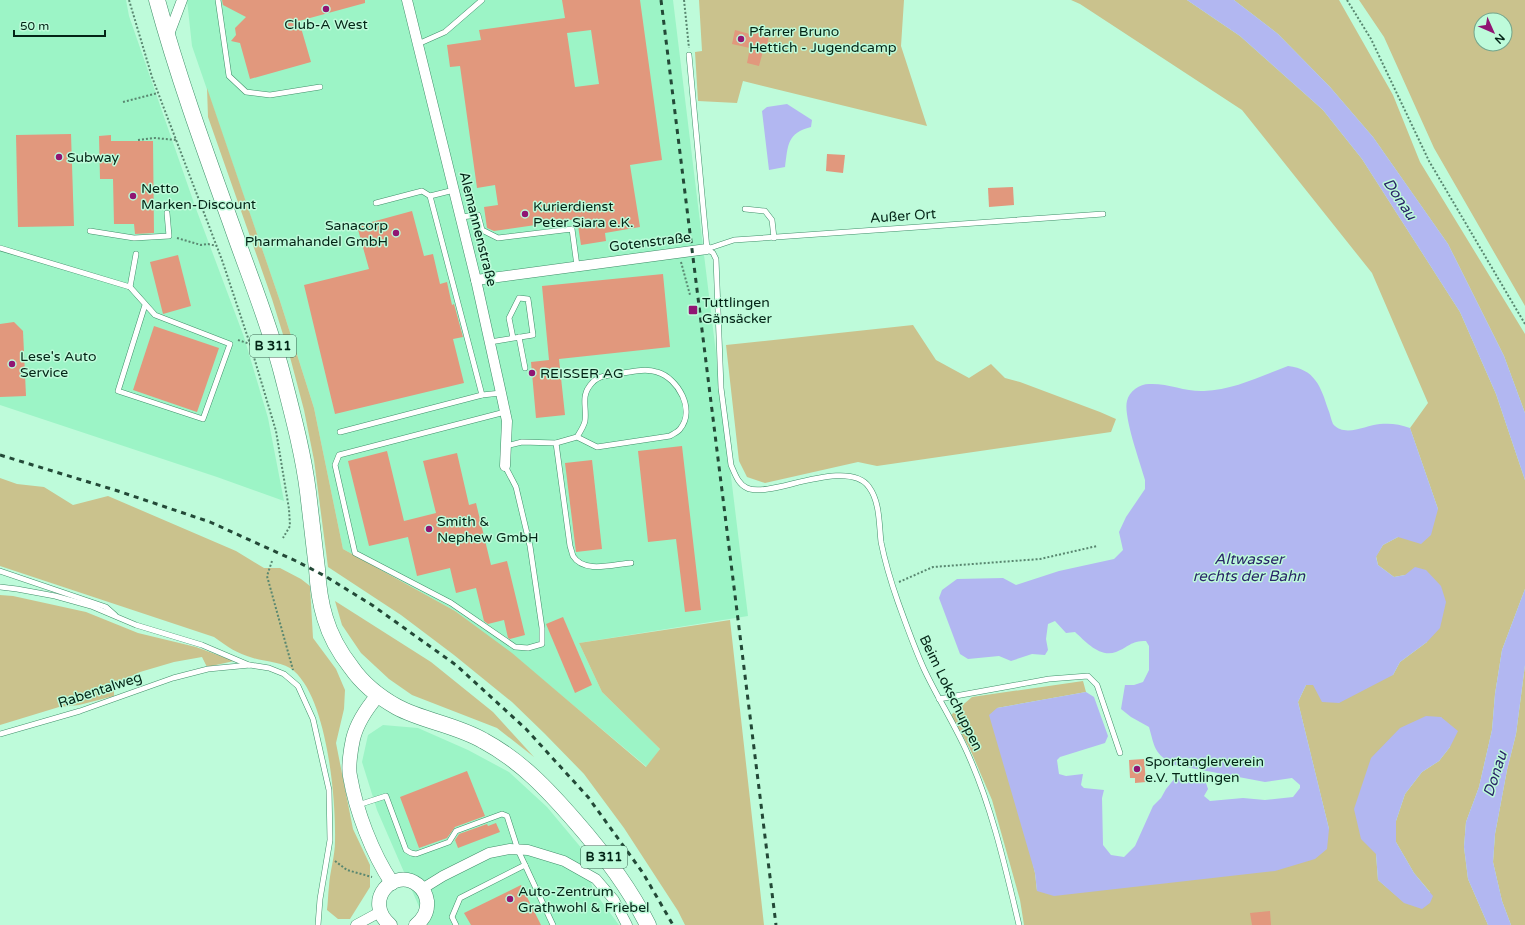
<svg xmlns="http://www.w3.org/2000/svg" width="1525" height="925" viewBox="0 0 1525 925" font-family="'Varela Round',sans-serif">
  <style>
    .built { fill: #9cf4c6 }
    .green { fill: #cac28d; fill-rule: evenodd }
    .water { fill: #b2b7f1 }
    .building { fill: #e1987d; fill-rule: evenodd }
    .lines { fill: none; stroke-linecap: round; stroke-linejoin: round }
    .lane-casing { stroke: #418f6a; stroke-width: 6 }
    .street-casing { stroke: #418f6a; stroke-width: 11 }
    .secondary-casing { stroke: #418f6a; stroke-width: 15 }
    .primary-casing { stroke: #418f6a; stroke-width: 17 }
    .path { stroke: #598770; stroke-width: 2; stroke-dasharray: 2 2; stroke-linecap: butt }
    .lane { stroke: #fff; stroke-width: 5 }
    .street { stroke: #fff; stroke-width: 10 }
    .secondary { stroke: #fff; stroke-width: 14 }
    .primary { stroke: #fff; stroke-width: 16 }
    .rail { stroke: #234937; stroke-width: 3; stroke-dasharray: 5 5; stroke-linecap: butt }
    .poi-dot { fill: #901573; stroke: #befbda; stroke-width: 1.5 }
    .labels { text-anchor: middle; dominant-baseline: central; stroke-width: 3; stroke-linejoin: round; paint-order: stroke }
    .shield { fill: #befbda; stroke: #3b6451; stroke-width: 1 }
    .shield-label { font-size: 13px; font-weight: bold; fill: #032416 }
    .poi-label { font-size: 14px; fill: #032416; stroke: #befbda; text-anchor: start }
    .street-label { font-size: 14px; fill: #032416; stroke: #befbda }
    .water-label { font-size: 15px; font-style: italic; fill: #292567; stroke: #befbda }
  </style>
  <rect width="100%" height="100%" fill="#befbda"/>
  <!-- built -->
  <g class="built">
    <polygon points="0,0 126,0 129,16 195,206 244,337 268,418 284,501 217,477 0,405"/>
    <polygon points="187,0 673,0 748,616 579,643 602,692 660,749 647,767 536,674 455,611 343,549 314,408 280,301 192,46"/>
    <polygon points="383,725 418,728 468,750 509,772 547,807 583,850 593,890 619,925 427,925 377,810 362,762 368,735"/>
  </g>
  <!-- green -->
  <g class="green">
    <polygon points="699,0 904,0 901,46 927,126 743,81 737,103 698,101 695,52 702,51"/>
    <path d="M1071 0H1187L1240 36 1323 110 1362 159 1460 312 1496 394 1525 480V589L1502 650 1495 694 1492 730 1479 787 1466 822 1464 847 1468 879 1488 925H1024L1020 900 992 800 970 749 951 715 972 697 1083 681 1086 692 997 708 1035 873 1037 891 1329 829 1298 702 1306 685 1393 675 1400 662 1427 642 1405 575 1394 577 1378 565 1376 556 1383 545 1398 537 1438 509 1410 428 1428 403 1372 273 1242 110 1080 4ZM1441 717 1450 747 1439 761 1422 772 1405 794 1396 821V842L1414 873 1430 892 1405 903 1378 880 1376 854Z"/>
    <polygon points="1234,0 1339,0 1393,95 1420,162 1525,334 1525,413 1504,356 1448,244 1373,137 1330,87 1278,34"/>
    <path d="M1359 0H1525V306L1434 148 1384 37ZM1481 20H1505V44H1481Z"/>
    <polygon points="207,88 280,301 314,408 343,549 455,611 512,653 646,767 660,749 602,692 579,643 730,620 764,925 685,925 678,911 624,828 584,774 545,734 512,702 454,655 401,615 328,567 314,460 304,410 290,357 272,299 208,117"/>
    <polygon points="913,325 936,360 969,378 991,364 1005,378 1020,382 1100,412 1116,419 1111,432 877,466 858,462 765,483 747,477 739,461 726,345"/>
    <path d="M0 478 17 484 44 487 73 505 108 496 236 551 264 568H280L301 579 310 586 313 638 336 669 345 690 344 709 336 743 353 829 370 865V887L350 919H338L327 910C328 902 328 894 329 886 330 871 335 856 335 841 336 797 327 700 294 671 284 662 266 662 253 658 236 653 228 647 214 637L0 566Z"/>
    <polygon points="0,595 13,596 86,612 138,633 196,647 234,661 207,667 202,657 174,662 140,672 114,684 114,696 79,705 59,707 0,725"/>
    <polygon points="335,601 431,662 493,712 534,757 497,728 412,695 389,679 361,653 342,625"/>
    <polygon points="1525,665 1525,925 1511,925 1502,901 1493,862 1495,834 1507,770 1516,734"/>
  </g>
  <!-- water -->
  <g class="water">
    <polygon points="1187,0 1234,0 1278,34 1330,87 1373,137 1448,244 1504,356 1525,413 1525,480 1496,394 1460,312 1362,159 1323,110 1240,36"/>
    <path d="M787 104 812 120 811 127C787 133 788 145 785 167L769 170 762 111 767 107Z"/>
    <path d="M1288 366C1315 369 1321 387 1328 409 1330 413 1331 420 1333 424 1345 438 1366 425 1380 424 1390 423 1400 424 1410 428L1438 509 1431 535 1421 544 1398 537 1383 545 1376 557 1378 565 1394 577 1405 575 1415 567 1426 570 1441 586 1446 602 1440 628 1427 642 1400 662 1393 675 1339 703 1322 702 1313 685H1306L1298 702 1329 829 1327 849 1315 859 1275 871 1054 896 1037 891 1035 873 989 715 997 708 1086 692 1094 697 1108 736 1105 743 1060 757 1057 760 1059 774 1066 776 1083 774 1081 785 1084 788 1104 790 1102 798 1103 845 1111 855 1124 857 1135 846 1153 806 1161 798 1166 789 1175 778 1206 783 1208 789 1204 796 1210 801 1243 798 1265 800 1293 797 1300 788V785L1292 778 1265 782 1175 765C1154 754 1155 748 1149 727L1131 717 1121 709 1125 685H1134L1143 682 1149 670V646L1146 641C1130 641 1129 647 1116 652 1100 658 1086 642 1075 632L1066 633 1055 621 1048 624 1046 639 1048 650 1045 655 1032 654 1011 661 999 656 968 659 960 654 939 598 942 590 957 579 1003 578 1016 585 1059 571 1114 559 1123 550 1119 532 1126 517 1145 489V480C1140 462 1123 416 1127 401 1129 391 1140 384 1149 384 1168 383 1186 392 1204 391 1233 390 1261 376 1288 366Z"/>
    <polygon points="1525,589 1525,665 1516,734 1507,770 1495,834 1493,862 1502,901 1511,925 1488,925 1468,879 1464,847 1466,822 1479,787 1492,730 1495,694 1502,650"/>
    <polygon points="1426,716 1441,717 1458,731 1450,747 1439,761 1422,772 1405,794 1396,821 1396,842 1414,873 1433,896 1430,903 1422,909 1404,903 1378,880 1376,854 1361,839 1354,809 1371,758 1400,728"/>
  </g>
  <!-- building -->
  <g class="building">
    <polygon points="222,0 365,0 365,3 299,21 311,62 250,79 240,43 231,41 236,35 235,28 246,17 223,5"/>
    <path d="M562 0H640L662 160 630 165 640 227 605 233 606 241 581 245 577 219 494 231 487 228 484 207 498 205 495 185 477 188 460 66 450 67 447 45 481 40 479 30 565 18ZM591 30 599 84 575 87 567 33Z"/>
    <polygon points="735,30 753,35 754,32 769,36 765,52 763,51 759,66 747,63 750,48 732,44"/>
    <polygon points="71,134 74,226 18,227 16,135"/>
    <polygon points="111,135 111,141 153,141 154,233 135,234 134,224 114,224 113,179 100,179 99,136"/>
    <polygon points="827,154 845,155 843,173 826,171"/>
    <polygon points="1013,187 1014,205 989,207 988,188"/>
    <polygon points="412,211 424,256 433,254 440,284 447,282 452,305 454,304 463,337 453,339 464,383 335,414 304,285 369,269 357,226"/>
    <polygon points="178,255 191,306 163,314 150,262"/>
    <polygon points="663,274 670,347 559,359 565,415 536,418 531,362 549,360 542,286"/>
    <polygon points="14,322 23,331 26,396 0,397 0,324"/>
    <polygon points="154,326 219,348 197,412 133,390"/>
    <polygon points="682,446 701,610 685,612 676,539 648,542 638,451"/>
    <polygon points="387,451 404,521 436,513 423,461 457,453 469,505 476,503 491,565 507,561 525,635 510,639 508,638 504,620 488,624 484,621 476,588 456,593 450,568 417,576 408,537 369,546 348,461"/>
    <polygon points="592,460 602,549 576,552 565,463"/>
    <polygon points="563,617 592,685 575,693 546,624"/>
    <polygon points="1144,759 1146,782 1135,783 1135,778 1130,778 1129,760"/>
    <polygon points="467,771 485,816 455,827 447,838 419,848 400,797"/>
    <polygon points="496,823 500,832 458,848 455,840 459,834 487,824 488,826"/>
    <polygon points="521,885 541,925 471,925 464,913"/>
    <polygon points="1270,911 1271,925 1252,925 1250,913"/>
  </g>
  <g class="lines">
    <defs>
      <g id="lane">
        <polyline points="218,0 229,76 246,92 270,95 320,87"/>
        <polyline points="418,44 445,32 482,0"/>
        <polyline points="689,55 707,249"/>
        <polyline points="430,196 482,395"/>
        <polyline points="376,203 422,191 430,196 454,190"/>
        <polyline points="745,209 765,211 772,220 774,238"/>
        <polyline points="461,217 478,215 482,230 498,238 572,229 577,266"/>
        <polyline points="90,231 134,238 169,236 167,213"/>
        <polyline points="0,248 130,287 155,315 230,344 203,419 118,391 145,305"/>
        <path d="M707 249 713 253 716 259 721 388 731 465C735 474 738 484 747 488 753 491 761 490 768 489 793 486 852 462 869 487 880 502 879 524 881 542 885 562 891 582 898 602 906 624 914 647 924 669 937 697 954 723 967 752 992 807 1005 866 1019 925"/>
        <polyline points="707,249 734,240 1103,214"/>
        <polyline points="130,287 136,254"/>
        <polyline points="519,337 525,368"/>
        <polyline points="490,342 533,335 528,299 519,298 509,318 513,338"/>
        <polyline points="340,432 482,395 501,393"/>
        <path d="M556 443 570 546C571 549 572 553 573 556 584 574 614 564 631 563"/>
        <path d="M506 446 522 442 556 443 577 437C580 432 584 426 585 421 587 406 580 396 592 383 598 376 609 375 617 374 630 372 645 368 657 372 678 378 696 410 680 429 678 432 673 434 670 436L597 447 577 437"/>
        <polyline points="505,466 516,487 530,546 542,628 542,644 528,648 515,647 451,603 355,553 335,465 339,455 505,412"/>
        <polyline points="0,571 106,607 115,615"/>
        <polyline points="0,587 17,589 55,596 91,606 136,625 202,645 249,665"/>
        <polyline points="939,699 1049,679 1088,676 1097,685 1120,753"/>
        <polyline points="0,734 80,711 173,678 208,669 250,665 269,668 284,674 298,686 313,719 329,790 330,840 320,899 318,925"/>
        <polyline points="358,805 386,796 406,850 411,853 416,854 449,842 456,831 502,814 507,816 518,850 553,925"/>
        <polyline points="456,925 452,917 460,898 525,865"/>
      </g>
      <g id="street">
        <polyline points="407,0 476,280 501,393 507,421 505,466"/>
        <polyline points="168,37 182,0"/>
        <polyline points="476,280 707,249"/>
        <polyline points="422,889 443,876 489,853 510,849 528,850 564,861 596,879 614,900 627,925"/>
        <polyline points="356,925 380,912"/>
      </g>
      <g id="secondary">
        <path d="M378 695C367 708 357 722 353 739 351 748 348 767 350 776 356 811 372 853 392 883"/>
        <path d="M390 925C362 901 394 866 418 885 423 889 426 894 427 901 428 911 424 919 416 925"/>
      </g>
      <path id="primary" d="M157 0C178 77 205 151 232 226 249 275 269 323 282 373 292 412 303 452 308 492 311 518 314 544 317 569 318 586 320 602 325 618 330 635 340 653 351 667 362 683 379 697 397 707 423 721 457 725 484 741 521 761 548 790 575 821 603 853 629 887 648 925"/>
    </defs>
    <!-- lane casing -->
    <use href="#lane" class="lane-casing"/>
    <!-- street casing -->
    <use href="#street" class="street-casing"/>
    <!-- secondary casing -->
    <use href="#secondary" class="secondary-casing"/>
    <!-- primary casing -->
    <use href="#primary" class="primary-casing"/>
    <!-- path -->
    <g class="path">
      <polyline points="129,0 152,77 222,260 250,344 276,431 289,509 290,526 283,538"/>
      <polyline points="684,0 689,48"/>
      <polyline points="1347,0 1371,39 1429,161 1525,324"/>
      <polyline points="123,102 158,93"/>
      <polyline points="138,140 155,138 176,140"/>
      <polyline points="177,238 201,245 208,244 217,246"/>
      <polyline points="681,262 690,295"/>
      <polyline points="238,340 250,344"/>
      <polyline points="272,561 267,576 293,670"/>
      <polyline points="899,582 933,567 1040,559 1097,546"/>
      <polyline points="335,861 347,870 372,877"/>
    </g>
    <!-- lane -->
    <use href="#lane" class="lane"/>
    <!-- street -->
    <use href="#street" class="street"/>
    <!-- secondary -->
    <use href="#secondary" class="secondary"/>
    <!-- primary -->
    <use href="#primary" class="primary"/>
    <!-- rail -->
    <g class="rail">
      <polyline points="661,0 776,925"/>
      <polyline points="0,455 118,491 210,522 296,561 325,576 372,605 456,665 526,729 588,797 643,873 673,925"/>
    </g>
  </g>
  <!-- markers -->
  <g class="poi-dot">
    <circle cx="326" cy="9" r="4"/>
    <circle cx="741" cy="39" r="4"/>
    <circle cx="59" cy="157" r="4"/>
    <circle cx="133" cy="196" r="4"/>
    <circle cx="525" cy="214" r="4"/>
    <circle cx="396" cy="233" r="4"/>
    <rect x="688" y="305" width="10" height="10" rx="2"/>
    <circle cx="12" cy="364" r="4"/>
    <circle cx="532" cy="373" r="4"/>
    <circle cx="429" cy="529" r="4"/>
    <circle cx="1137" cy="769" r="4"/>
    <circle cx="510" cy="899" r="4"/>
  </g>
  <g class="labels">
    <!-- shield labels -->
    <g class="shield">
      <rect x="250" y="335" width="46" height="22" rx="3"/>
      <rect x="581" y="846" width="46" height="22" rx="3"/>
    </g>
    <g class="shield-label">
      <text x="273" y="346">B 311</text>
      <text x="604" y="857">B 311</text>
    </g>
    <!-- poi labels -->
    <g class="poi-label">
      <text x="326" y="24" text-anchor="middle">Club-A West</text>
      <text x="749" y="31">Pfarrer Bruno<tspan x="749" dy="16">Hettich - Jugendcamp</tspan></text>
      <text x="67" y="157">Subway</text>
      <text x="141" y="188">Netto<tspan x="141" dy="16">Marken-Discount</tspan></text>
      <text x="533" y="206">Kurierdienst<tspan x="533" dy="16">Peter Siara e.K.</tspan></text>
      <text x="388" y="225" text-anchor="end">Sanacorp<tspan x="388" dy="16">Pharmahandel GmbH</tspan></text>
      <text x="702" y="302">Tuttlingen<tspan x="702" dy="16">Gänsäcker</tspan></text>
      <text x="20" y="356">Lese's Auto<tspan x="20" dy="16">Service</tspan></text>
      <text x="540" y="373">REISSER AG</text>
      <text x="437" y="521">Smith &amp;<tspan x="437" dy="16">Nephew GmbH</tspan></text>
      <text x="1145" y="761">Sportanglerverein<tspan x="1145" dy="16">e.V. Tuttlingen</tspan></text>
      <text x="518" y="891">Auto-Zentrum<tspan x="518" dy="16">Grathwohl &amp; Friebel</tspan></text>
    </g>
    <!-- street labels -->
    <g class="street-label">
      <text transform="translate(903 216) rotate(-4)">Außer Ort</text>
      <text transform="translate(478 229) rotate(76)">Alemannenstraße</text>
      <text transform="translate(650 242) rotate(-7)">Gotenstraße</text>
      <text transform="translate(100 690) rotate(-18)">Rabentalweg</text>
      <text transform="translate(951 693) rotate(64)">Beim Lokschuppen</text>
    </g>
    <!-- water labels -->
    <g class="water-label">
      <text transform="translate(1400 199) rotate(56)">Donau</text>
      <text x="1249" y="559">Altwasser<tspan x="1249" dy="17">rechts der Bahn</tspan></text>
      <text transform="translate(1495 774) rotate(-72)">Donau</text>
    </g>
  </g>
  <!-- north arrow -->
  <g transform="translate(1493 32) rotate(135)"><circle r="19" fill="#befbda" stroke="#73a58c"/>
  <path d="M0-3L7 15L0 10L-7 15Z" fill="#901573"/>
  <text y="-6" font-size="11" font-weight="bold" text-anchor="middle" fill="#032416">N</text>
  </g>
  <!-- scale -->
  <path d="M14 30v6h91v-6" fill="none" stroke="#032416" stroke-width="2"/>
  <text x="20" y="30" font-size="12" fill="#032416" stroke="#befbda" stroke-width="3" paint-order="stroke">50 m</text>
</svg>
